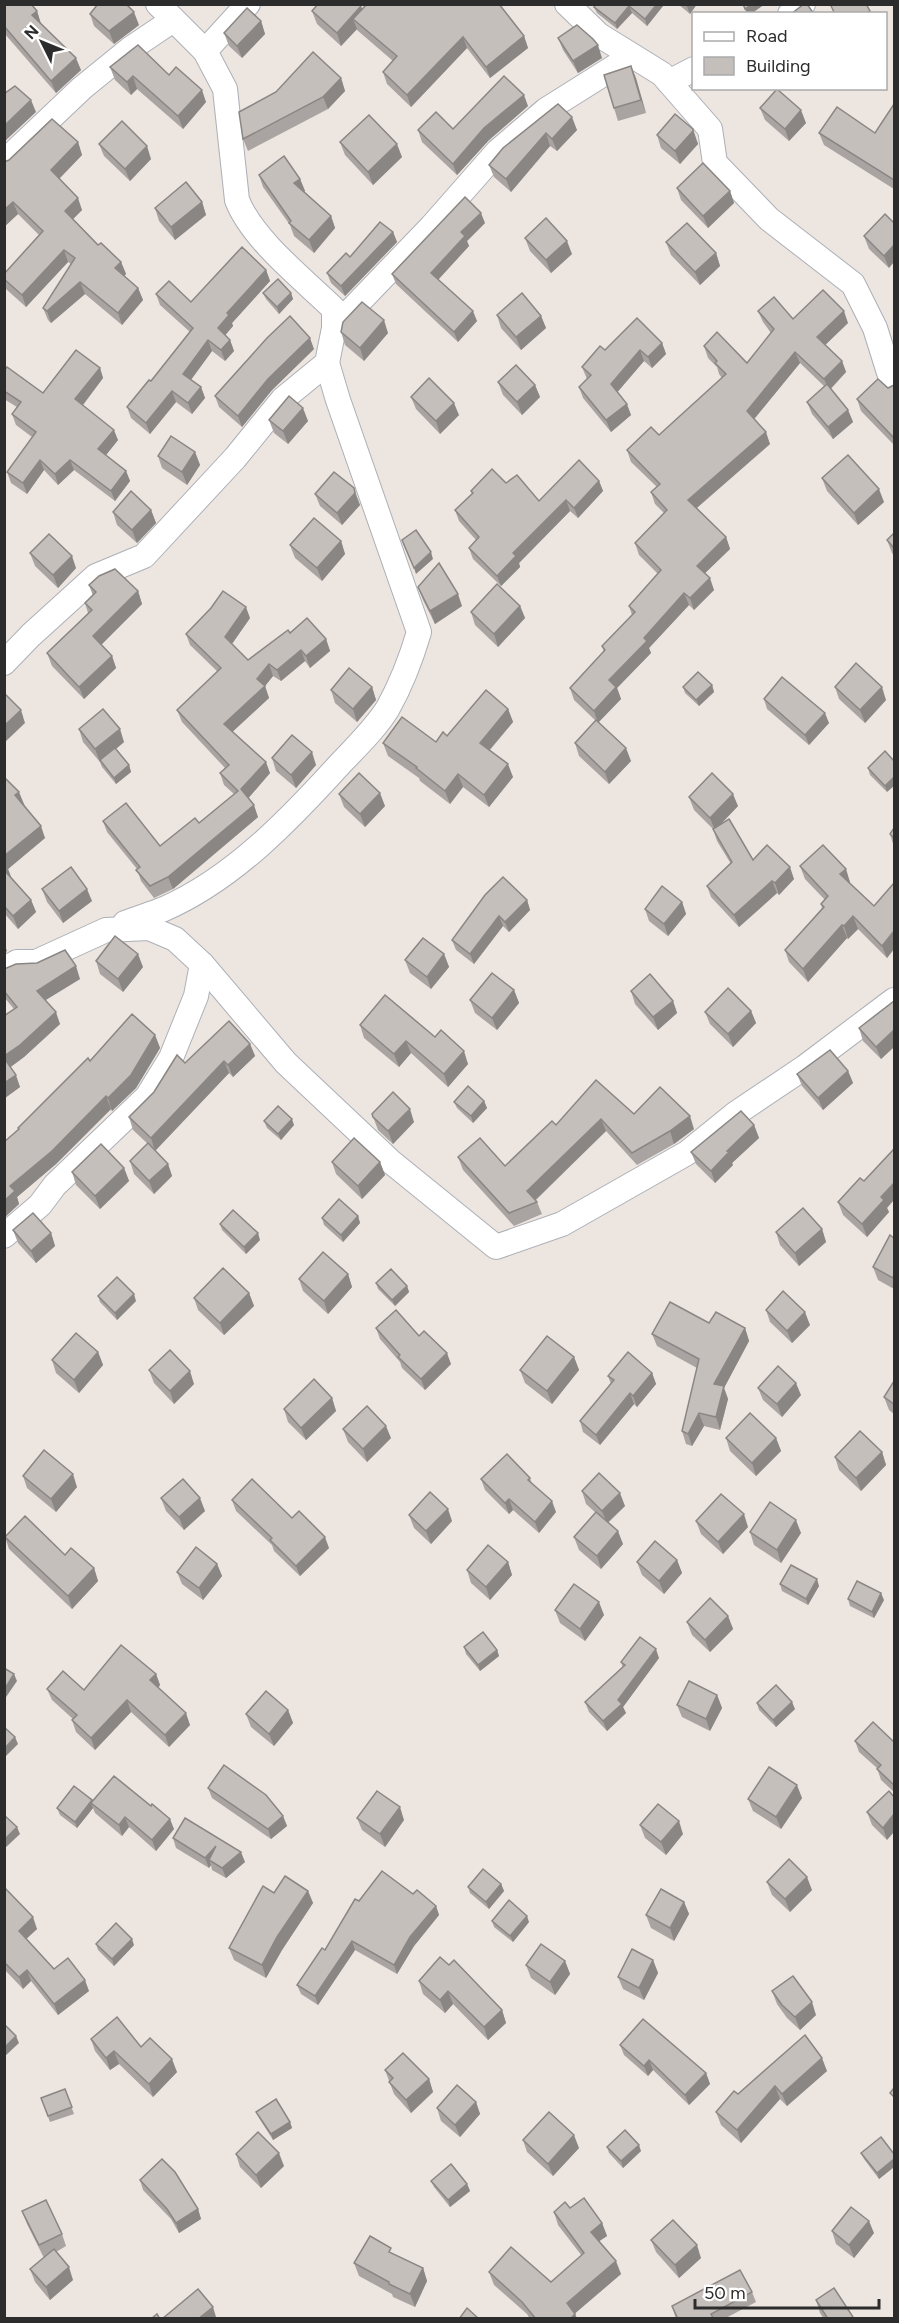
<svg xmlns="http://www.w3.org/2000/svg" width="899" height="2323" viewBox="0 0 899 2323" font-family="Figtree,sans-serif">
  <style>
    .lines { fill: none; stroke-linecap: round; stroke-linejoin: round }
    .street-casing { stroke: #acb0b7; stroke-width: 26 }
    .street { stroke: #fff; stroke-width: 24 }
    .wall { fill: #a9a4a2 }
    .shaded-wall { fill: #8a8684 }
    .building { fill: #c5bfbc; stroke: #8a8684; stroke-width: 1.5 }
  </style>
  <rect width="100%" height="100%" fill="#ede5e0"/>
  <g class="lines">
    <defs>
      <g id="street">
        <polyline points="567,4 599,35 662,74 710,129 715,163 769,219 853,284 875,328 891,379 894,383"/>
        <polyline points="790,14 803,4"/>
        <polyline points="205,51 248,4"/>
        <polyline points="669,82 694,69"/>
        <polyline points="4,162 82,88 130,49 173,20"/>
        <polyline points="334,328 432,226 498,151 546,110 632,56"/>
        <path d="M4 663 31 635 96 576 144 556 235 458 283 399 327 363 334 328V309C303 279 252 239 237 200L225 89 205 51 158 4"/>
        <path d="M125 923C138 918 151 914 164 909 233 879 290 819 340 764 356 747 376 728 388 708 402 683 411 659 419 632L338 400 327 363"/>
        <polyline points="4,969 17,962 36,962 106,930 149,928 175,939 202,964 286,1063 390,1161 496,1247 562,1224 687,1153 735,1114 805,1067 894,1000"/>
        <polyline points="4,1236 40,1205 55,1185 147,1097 171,1058 196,996 202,964"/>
      </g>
    </defs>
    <!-- street casing -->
    <use href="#street" class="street-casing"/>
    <!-- street -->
    <use href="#street" class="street"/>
  </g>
  <!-- wall -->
  <g class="wall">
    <polygon points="4,4 37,11 41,24 81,70 56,93 4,33"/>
    <polygon points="596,4 663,4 663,6 647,26 632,13 617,29 597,13 594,7"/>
    <polygon points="678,4 697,4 690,14"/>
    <polygon points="499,5 524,36 528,48 490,78 467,48 411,107 387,84 383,72 393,61 357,30 357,29 341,46 317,24 312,11"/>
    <polygon points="90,14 139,25 114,44 94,26"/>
    <polygon points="261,21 265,34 242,58 229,46 224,33"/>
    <polygon points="558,38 602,58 578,73 563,50"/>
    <polygon points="631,66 646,113 618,121 614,108"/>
    <polygon points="110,67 169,75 206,102 183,129 137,89 131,95 115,80"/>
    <polygon points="341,78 345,91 328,109 248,151 243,139"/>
    <polygon points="558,104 577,130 557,151 550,146 511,192 494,177 489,165"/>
    <polygon points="894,104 894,189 824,145 819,133 875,133"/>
    <polygon points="528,106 489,140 457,175 422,142 418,130 453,129"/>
    <polygon points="760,108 806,123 789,141 765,120"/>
    <polygon points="657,135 697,141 698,144 680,164 661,148"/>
    <polygon points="78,142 82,155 59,179 82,210 73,219 98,245 121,262 126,274 124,276 138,288 143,300 122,325 85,294 51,323 48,320 43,308 71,264 68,262 26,307 6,289 4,284 4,274 39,235 18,214 4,227 4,162"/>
    <polygon points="340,142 402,157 373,185 345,155"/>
    <polygon points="99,144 151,159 130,181 104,156"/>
    <polygon points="259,175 300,179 305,191 304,192 331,216 335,228 314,253 294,236 290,225 263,187"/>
    <polygon points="677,188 730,191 734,203 708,228 681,200"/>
    <polygon points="202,202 206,215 175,240 159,221 155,208"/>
    <polygon points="485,223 467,241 469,246 438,280 477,321 458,342 396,284 392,274"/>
    <polygon points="894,223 889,268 869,249 864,236"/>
    <polygon points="393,232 397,242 345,296 331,283 327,273 350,257"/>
    <polygon points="525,238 572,254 551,273 530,251"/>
    <polygon points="666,242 716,253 720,266 700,285 671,255"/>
    <polygon points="266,270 270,281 232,323 233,326 225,335 230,340 234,351 225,361 212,351 191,380 201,387 205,398 192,414 176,402 150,434 131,418 127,407 151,381 190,332 160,305 156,294 191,302"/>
    <polygon points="263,293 291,293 293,299 279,314 266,299"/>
    <polygon points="758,311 793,319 848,323 825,345 842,361 846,372 831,389 848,410 853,422 833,439 812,414 807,402 824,386 800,363 754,419 770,444 697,508 726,537 730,549 705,573 714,590 694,610 689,605 649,648 651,653 617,688 621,699 598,722 631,761 609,784 579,756 575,743 596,721 574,700 570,688 604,652 602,646 632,615 629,606 658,574 639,555 635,543 664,513 655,504 651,492 657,487 631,462 627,450 659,435 722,378 719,374 717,367 708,358 704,346 747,363 771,333 763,322"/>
    <polygon points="497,315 541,316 546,328 521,350 501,328"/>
    <polygon points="341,332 388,333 364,361 345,345"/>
    <polygon points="662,343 666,354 652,368 644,361 617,392 631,415 611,432 583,398 579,387 587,379 582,367 605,350"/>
    <polygon points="314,349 272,390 242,427 219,407 215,396"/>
    <polygon points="100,368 103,378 83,405 118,440 106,455 126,471 130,481 115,501 74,470 58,485 44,470 27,494 11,483 7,472 32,437 16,425 12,414 17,407 4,399 4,371 43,393"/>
    <polygon points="498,382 535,385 540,397 522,415 503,395"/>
    <polygon points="894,385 894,445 861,411 857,399 888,388"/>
    <polygon points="411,397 459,415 440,434 416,409"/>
    <polygon points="269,420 308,421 288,444 274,433"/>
    <polygon points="195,452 200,465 187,485 162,468 158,456"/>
    <polygon points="822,478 884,502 858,525 827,491"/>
    <polygon points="599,481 603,491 578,518 570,511 519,563 520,567 501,586 473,559 469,548 476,540 459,521 455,510 472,494 471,491 506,483 539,501"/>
    <polygon points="354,488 360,505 342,525 320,506 315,494"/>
    <polygon points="151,510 156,523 137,543 117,525 113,512"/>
    <polygon points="894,533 894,556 892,553 887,540"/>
    <polygon points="341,541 345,554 322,581 295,558 290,545"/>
    <polygon points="30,553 76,568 58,588 35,566"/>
    <polygon points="89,585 138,591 142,604 101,645 112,656 116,668 84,699 52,666 47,653 88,613 85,603 93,596"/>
    <polygon points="418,587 462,606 435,624 423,600"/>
    <polygon points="520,606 525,618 498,647 475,625 471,612"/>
    <polygon points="250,618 232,644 248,660 290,633 326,639 330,651 310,668 305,661 281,681 273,676 265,686 269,698 232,732 270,773 248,798 258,817 173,889 154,898 141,881 137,869 107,832 103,821 160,846 199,823 234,794 224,785 220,773 225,768 182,722 177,710 218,672 190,645 186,634"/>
    <polygon points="712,685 714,692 699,706 685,693 683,687"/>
    <polygon points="372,687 376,700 357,722 335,703 331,690"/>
    <polygon points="835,687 886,700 865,723 839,699"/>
    <polygon points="764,699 829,723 809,745 767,709"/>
    <polygon points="508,709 513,722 490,750 513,777 489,807 463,787 450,804 420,781 419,778 388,756 383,743 436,742 447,736"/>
    <polygon points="79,729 124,742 116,749 129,765 131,772 116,784 102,767 100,762 83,742"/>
    <polygon points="885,751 887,792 870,775 868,768"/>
    <polygon points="272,758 316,765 296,788 276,771"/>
    <polygon points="4,778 24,804 45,838 8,869 11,877 31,900 36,912 18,929 4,913"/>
    <polygon points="339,794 385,806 365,827 344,807"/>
    <polygon points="689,797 738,806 721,824 753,860 794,879 779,895 777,893 739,927 711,897 707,886 731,864 717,841 713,829 694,810"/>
    <polygon points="894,828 894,847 890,834"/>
    <polygon points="800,866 850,882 849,883 874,906 894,883 894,949 887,958 858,929 848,939 847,938 808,982 789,962 785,950 822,908 821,904 825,900 805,879"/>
    <polygon points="42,889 92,901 63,923 47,902"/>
    <polygon points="527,900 530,910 509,932 503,926 474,964 456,950 452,940"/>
    <polygon points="682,902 686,914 668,936 649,921 645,909"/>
    <polygon points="444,954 449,967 431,989 410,973 405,960"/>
    <polygon points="96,961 143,967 123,992 100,974"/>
    <polygon points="4,969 80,979 45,1000 60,1024 24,1057 10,1067 20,1087 5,1098 4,1016 14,1009 4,997"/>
    <polygon points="514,990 519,1003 497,1030 475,1013 470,1000"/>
    <polygon points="631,991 673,1001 677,1013 658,1030 635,1004"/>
    <polygon points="894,1001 894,1047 881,1059 863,1041 859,1028"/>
    <polygon points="751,1011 756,1023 733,1047 710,1024 705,1012"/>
    <polygon points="360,1025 435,1037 468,1064 448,1087 411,1053 399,1067 364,1038"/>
    <polygon points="155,1035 160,1048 136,1088 112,1111 111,1109 56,1164 17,1197 19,1204 4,1218 4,1142 18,1130 18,1128 90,1061"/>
    <polygon points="250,1044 255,1056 233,1077 229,1073 155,1151 168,1164 172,1176 154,1194 134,1174 130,1161 148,1144 133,1130 129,1117 185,1063"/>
    <polygon points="848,1071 853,1083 823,1110 802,1086 797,1074"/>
    <polygon points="484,1101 487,1108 473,1123 457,1108 454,1102"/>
    <polygon points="372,1114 414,1122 393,1144 378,1130"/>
    <polygon points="634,1114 694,1129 674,1144 637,1165 606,1131 536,1200 537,1202 542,1214 514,1226 463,1170 458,1157 505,1166 556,1125"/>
    <polygon points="264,1121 294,1125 281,1140 267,1128"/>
    <polygon points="754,1125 759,1138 732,1163 733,1165 715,1183 696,1164 691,1152"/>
    <polygon points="332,1162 380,1162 385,1175 362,1199 336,1174"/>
    <polygon points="124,1168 129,1181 100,1209 76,1185 72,1172"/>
    <polygon points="838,1202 887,1208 889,1212 867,1237 843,1215"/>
    <polygon points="358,1216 360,1223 343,1242 324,1225 322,1218"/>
    <polygon points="220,1224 260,1240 246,1254 222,1230"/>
    <polygon points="822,1229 826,1242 799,1266 780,1245 776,1232"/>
    <polygon points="13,1230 51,1233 55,1246 36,1263 18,1243"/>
    <polygon points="894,1238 894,1289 878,1280 873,1267"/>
    <polygon points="348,1274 352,1287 328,1314 303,1291 299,1279"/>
    <polygon points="376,1283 407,1286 409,1292 395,1306 378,1289"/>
    <polygon points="249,1293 254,1306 224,1335 198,1310 194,1298"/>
    <polygon points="98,1296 136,1301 117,1320 100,1302"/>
    <polygon points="766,1310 810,1325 792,1343 770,1322"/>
    <polygon points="709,1323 745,1328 749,1341 724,1388 728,1399 720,1430 704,1426 692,1446 686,1444 682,1431 697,1368 657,1346 652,1334"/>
    <polygon points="376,1328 419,1336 451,1364 425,1390 402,1368 400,1362 380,1339"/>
    <polygon points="98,1352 103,1365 79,1393 56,1373 52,1360"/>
    <polygon points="574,1357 579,1370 552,1404 525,1383 520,1370"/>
    <polygon points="149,1370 194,1384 174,1404 154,1383"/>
    <polygon points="652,1373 656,1384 637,1407 634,1404 600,1445 583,1432 580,1421 611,1384 608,1376"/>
    <polygon points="894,1381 894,1414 889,1410 884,1397"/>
    <polygon points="758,1388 801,1395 782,1417 763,1400"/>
    <polygon points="332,1398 336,1411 306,1440 288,1422 284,1409"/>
    <polygon points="343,1429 391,1438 367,1462 348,1442"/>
    <polygon points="726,1438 776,1438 781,1451 756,1476 730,1451"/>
    <polygon points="882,1452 886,1465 861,1491 839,1470 835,1457"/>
    <polygon points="23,1476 77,1487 56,1512 27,1488"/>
    <polygon points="530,1478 532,1484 556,1512 539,1533 513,1510 509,1514 485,1490 481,1479"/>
    <polygon points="582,1491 625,1506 608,1523 623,1544 601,1569 579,1550 574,1537 596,1513 586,1504"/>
    <polygon points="161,1498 205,1511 184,1530 166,1511"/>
    <polygon points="232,1500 292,1518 329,1548 300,1576 274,1551 272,1545 236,1511"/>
    <polygon points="409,1515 452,1521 431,1544 414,1528"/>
    <polygon points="696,1521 748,1527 723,1554 701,1534"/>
    <polygon points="750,1532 801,1533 781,1563 754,1545"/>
    <polygon points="5,1537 65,1555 94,1568 98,1581 72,1609 9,1549"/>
    <polygon points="677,1560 682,1573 664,1594 642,1575 637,1562"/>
    <polygon points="508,1562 512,1575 490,1600 471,1583 467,1570"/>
    <polygon points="217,1564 222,1576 203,1600 182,1584 177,1572"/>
    <polygon points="780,1584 819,1586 808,1605 782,1591"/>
    <polygon points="848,1599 884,1600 874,1618 850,1606"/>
    <polygon points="555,1610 604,1615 585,1641 560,1623"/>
    <polygon points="728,1616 733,1629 710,1652 692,1635 687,1622"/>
    <polygon points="464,1647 497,1650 499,1656 480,1671 466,1654"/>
    <polygon points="659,1658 623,1707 626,1713 607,1731 589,1712 585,1702 623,1668 621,1662"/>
    <polygon points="156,1674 160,1685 158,1688 190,1725 169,1747 131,1712 95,1750 76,1732 72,1720 73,1719 52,1700 47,1689 84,1690"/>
    <polygon points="717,1695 722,1708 710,1731 682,1717 677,1705"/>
    <polygon points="757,1703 795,1709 776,1727 759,1710"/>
    <polygon points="288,1710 293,1723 274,1746 251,1727 246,1714"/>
    <polygon points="855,1741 894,1742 894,1792 881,1780 877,1768 859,1752"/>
    <polygon points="208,1788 283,1816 287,1826 271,1839 212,1798"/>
    <polygon points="889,1791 887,1840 872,1825 867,1812"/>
    <polygon points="802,1798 781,1829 753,1811 748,1799"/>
    <polygon points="92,1800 93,1802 174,1829 156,1851 129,1827 122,1836 95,1813 93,1808 77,1828 60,1815 57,1808"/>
    <polygon points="357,1818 404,1820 385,1847 362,1830"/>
    <polygon points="640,1825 683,1834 666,1855 645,1838"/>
    <polygon points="173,1838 245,1862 226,1878 212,1870 211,1865 209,1868 176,1848"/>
    <polygon points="767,1882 812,1890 790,1912 772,1895"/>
    <polygon points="501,1884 504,1891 489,1909 470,1893 468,1887"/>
    <polygon points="4,1887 37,1929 26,1939 54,1969 89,1991 58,2015 31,1981 23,1989 4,1969"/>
    <polygon points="308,1891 313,1903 282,1950 266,1978 234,1960 229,1948 274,1893"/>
    <polygon points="413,1894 436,1906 439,1915 414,1946 397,1974 355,1950 318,2005 301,1994 297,1985 325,1950 359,1901"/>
    <polygon points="684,1902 689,1914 674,1941 651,1928 646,1915"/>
    <polygon points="492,1921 529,1922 513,1942 494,1927"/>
    <polygon points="96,1944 134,1945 114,1966 98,1950"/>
    <polygon points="653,1960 658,1973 644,2000 623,1989 618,1977"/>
    <polygon points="565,1961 570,1974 555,1995 531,1978 526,1965"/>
    <polygon points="419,1981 502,2010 506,2023 488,2040 453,2004 445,2013 423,1994"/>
    <polygon points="772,1991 816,2015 800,2030 787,2018 777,2004"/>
    <polygon points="91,2039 141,2047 177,2072 153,2097 119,2064 110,2070 95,2051"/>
    <polygon points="620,2045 706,2073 710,2084 689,2105 653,2070 648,2076 624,2055"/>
    <polygon points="385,2070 429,2079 433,2092 411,2113 394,2094"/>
    <polygon points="827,2071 787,2106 780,2099 741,2143 721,2125 716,2112 738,2094"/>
    <polygon points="65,2089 74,2114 50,2122 41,2098"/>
    <polygon points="476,2102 480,2114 460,2137 441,2121 437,2108"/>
    <polygon points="256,2112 290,2122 292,2128 273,2140 259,2118"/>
    <polygon points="523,2140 579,2148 553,2176 527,2152"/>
    <polygon points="607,2147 641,2151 623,2168 609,2153"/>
    <polygon points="861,2153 894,2154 894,2167 879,2179 864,2159"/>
    <polygon points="236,2154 284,2166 261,2188 240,2167"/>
    <polygon points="140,2180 198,2209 201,2219 179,2233 171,2219 143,2190"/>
    <polygon points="431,2181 467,2184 470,2191 450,2207 434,2187"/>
    <polygon points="570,2208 602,2223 607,2236 599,2241 621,2274 575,2313 577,2319 530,2319 527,2314 494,2285 489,2272 551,2282 582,2256 558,2225 554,2212"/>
    <polygon points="22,2211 62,2234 66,2246 56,2252 73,2280 50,2300 35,2282 30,2269 44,2258 27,2224"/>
    <polygon points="832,2231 874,2233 854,2258 836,2244"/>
    <polygon points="651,2240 701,2258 679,2278 656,2252"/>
    <polygon points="354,2263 423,2268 427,2281 415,2307 393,2297 392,2294 359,2276"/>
    <polygon points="752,2292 756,2302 724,2319 676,2319 672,2306"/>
    <polygon points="816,2300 853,2319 824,2319 820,2313"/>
  </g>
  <!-- shaded-wall -->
  <g class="shaded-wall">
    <polygon points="657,4 663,4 663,6 647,26 645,19"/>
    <polygon points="686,4 697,4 690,14"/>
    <polygon points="753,4 765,4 751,14 747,14 745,9"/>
    <polygon points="361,6 366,18 353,19 357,29 341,46 337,33"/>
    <polygon points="629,6 632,13 617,29 615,23"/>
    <polygon points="37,11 41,24 32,15"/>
    <polygon points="134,12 139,25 114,44 109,31"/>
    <polygon points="261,21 265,34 242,58 237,46"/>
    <polygon points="524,36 528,48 490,78 486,67"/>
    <polygon points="463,37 467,48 411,107 407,95"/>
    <polygon points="598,45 602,58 578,73 573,61"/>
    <polygon points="76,58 81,70 56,93 51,81"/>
    <polygon points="631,66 636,78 646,113 641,100"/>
    <polygon points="133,76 137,89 131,95 127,82"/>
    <polygon points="341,78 345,91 328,109 323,97"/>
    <polygon points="202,90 206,102 183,129 178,116"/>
    <polygon points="524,95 528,106 489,140 457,175 453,164 484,128"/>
    <polygon points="31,100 36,112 4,142 4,126"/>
    <polygon points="801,110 806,123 789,141 785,129"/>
    <polygon points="572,117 577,130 557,151 552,139"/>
    <polygon points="693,129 698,144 680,164 675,151"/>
    <polygon points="546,133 550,146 511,192 506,179"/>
    <polygon points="78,142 82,155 55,183 51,170"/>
    <polygon points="397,144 402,157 373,185 368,172"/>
    <polygon points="147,146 151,159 130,181 125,169"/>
    <polygon points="300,179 305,191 299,196 294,183"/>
    <polygon points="730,191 734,203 708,228 703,216"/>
    <polygon points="78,198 82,210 69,223 65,211"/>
    <polygon points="13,202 18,214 4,227 4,210"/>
    <polygon points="202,202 206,215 175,240 171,227"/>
    <polygon points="481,213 485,223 467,241 469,246 435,283 431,273 461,232"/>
    <polygon points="331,216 335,228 314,253 309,240"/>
    <polygon points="393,232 397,242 345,296 341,286"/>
    <polygon points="567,241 572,254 551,273 546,260"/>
    <polygon points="894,245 894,262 889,268 884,256"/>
    <polygon points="64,250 68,262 26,307 22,295"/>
    <polygon points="716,253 720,266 700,285 695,272"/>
    <polygon points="121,262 126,274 120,281 115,268"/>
    <polygon points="266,270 270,281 232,323 233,326 222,339 218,328 227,313"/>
    <polygon points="80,282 85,294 51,323 47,311"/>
    <polygon points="138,288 143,300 122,325 118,313"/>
    <polygon points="291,293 293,299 279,314 277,307"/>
    <polygon points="473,311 477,321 458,342 454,332"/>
    <polygon points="844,311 848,323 821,349 817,337"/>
    <polygon points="541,316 546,328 521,350 516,337"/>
    <polygon points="384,320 388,333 364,361 360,348"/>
    <polygon points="310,338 314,349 272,390 242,427 238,416 268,379"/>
    <polygon points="208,340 212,351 187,385 183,374"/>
    <polygon points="230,340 234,351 225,361 221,350"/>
    <polygon points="662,343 666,354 652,368 648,357"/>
    <polygon points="640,350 644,361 615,395 611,384"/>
    <polygon points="795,352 800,363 751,423 747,411"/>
    <polygon points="842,361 846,372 829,390 824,379"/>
    <polygon points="100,368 103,378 79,410 75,399"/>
    <polygon points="535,385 540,397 522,415 517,402"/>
    <polygon points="201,387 205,398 192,414 188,403"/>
    <polygon points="172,391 176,402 150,434 146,423"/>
    <polygon points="454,403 459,415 440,434 436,421"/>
    <polygon points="627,404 631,415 611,432 606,420"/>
    <polygon points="303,408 308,421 288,444 283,431"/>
    <polygon points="848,410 853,422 833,439 828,427"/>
    <polygon points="114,430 118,440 102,460 98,449"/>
    <polygon points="766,432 770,444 693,511 688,500"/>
    <polygon points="195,452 200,465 187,485 182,472"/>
    <polygon points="40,460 44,470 27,494 23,483"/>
    <polygon points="70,460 74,470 58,485 55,474"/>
    <polygon points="126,471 130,481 115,501 111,491"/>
    <polygon points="599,481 603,491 578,518 574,508"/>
    <polygon points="879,489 884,502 858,525 854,513"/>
    <polygon points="355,493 360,505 342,525 337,513"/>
    <polygon points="566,500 570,511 519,563 520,567 501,586 497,576 513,553"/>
    <polygon points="151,510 156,523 137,543 132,530"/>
    <polygon points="726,537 730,549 701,577 697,566"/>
    <polygon points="341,541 345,554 322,581 317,568"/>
    <polygon points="431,552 433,559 416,574 414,568"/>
    <polygon points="72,556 76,568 58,588 53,575"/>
    <polygon points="710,578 714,590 694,610 690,598"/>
    <polygon points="138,591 142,604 97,649 93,636"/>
    <polygon points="684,593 689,605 649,648 651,653 617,688 621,699 598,723 594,711 609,680 644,638"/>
    <polygon points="458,594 462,606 435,624 430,611"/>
    <polygon points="520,606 525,618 498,647 494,634"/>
    <polygon points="246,607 250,618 229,648 225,637"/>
    <polygon points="326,639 330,651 310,668 306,656"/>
    <polygon points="301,650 305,661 281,681 277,670"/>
    <polygon points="112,656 116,668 84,699 79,687"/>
    <polygon points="269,664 273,676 265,686 269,698 228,736 224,724"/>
    <polygon points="712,685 714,692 699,706 696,700"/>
    <polygon points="372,687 376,700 357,722 353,709"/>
    <polygon points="882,687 886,700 865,723 860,710"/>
    <polygon points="508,709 513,722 485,755 480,743"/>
    <polygon points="21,710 25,723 4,743 4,726"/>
    <polygon points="825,713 829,723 809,745 805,735"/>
    <polygon points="120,729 124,742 100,762 95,749"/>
    <polygon points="626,748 631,761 609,784 605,772"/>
    <polygon points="312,752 316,765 296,788 291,775"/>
    <polygon points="266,762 270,773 246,801 241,789"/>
    <polygon points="508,764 513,777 489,807 484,795"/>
    <polygon points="129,765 131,772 116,784 114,778"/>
    <polygon points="458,774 463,787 450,804 445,791"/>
    <polygon points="894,777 894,786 887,792 885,786"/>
    <polygon points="19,792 24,804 20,808 15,795"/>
    <polygon points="380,793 385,806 365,827 360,814"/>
    <polygon points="733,794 738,806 715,830 710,818"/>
    <polygon points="254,805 258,817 173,889 168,877"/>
    <polygon points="41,826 45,838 8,869 11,877 4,871 4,856"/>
    <polygon points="790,867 794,879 779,895 775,883"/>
    <polygon points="846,869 850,882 845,887 840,874"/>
    <polygon points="772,881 777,893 739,927 734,915"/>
    <polygon points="87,889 92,901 63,923 59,911"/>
    <polygon points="31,900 36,912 18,929 13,916"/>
    <polygon points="527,900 530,910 509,932 505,922"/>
    <polygon points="682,902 686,914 668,936 664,924"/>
    <polygon points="499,916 503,926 474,964 470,954"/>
    <polygon points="853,916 858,929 848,939 844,926"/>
    <polygon points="842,925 847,938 808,982 803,969"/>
    <polygon points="894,931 894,949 887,958 882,946"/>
    <polygon points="4,943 7,951 4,953"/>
    <polygon points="138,954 143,967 123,992 118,979"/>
    <polygon points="444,954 449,967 431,989 427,977"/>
    <polygon points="76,966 80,979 41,1003 37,991"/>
    <polygon points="514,990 519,1003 497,1030 492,1018"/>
    <polygon points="673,1001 677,1013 658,1030 653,1017"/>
    <polygon points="751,1011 756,1023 733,1047 728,1034"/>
    <polygon points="56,1012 60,1024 24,1057 8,1069 4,1060 4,1056"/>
    <polygon points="894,1030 894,1047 881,1059 876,1047"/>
    <polygon points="155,1035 160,1048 136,1088 112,1111 108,1098"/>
    <polygon points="406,1041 411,1053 399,1067 394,1054"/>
    <polygon points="250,1044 255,1056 233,1077 228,1065"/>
    <polygon points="464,1051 468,1064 448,1087 444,1074"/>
    <polygon points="224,1061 229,1073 155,1151 151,1138"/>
    <polygon points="848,1071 853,1083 823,1110 818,1098"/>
    <polygon points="16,1075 20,1087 5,1098 4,1083"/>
    <polygon points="106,1096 111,1109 56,1164 17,1197 19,1204 4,1218 4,1201 10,1186"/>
    <polygon points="484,1101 487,1108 473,1123 471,1116"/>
    <polygon points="410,1109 414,1122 393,1144 388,1131"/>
    <polygon points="690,1116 694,1129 674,1144 670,1131"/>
    <polygon points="292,1119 294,1125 281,1140 278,1134"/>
    <polygon points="601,1119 606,1131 532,1203 527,1191"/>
    <polygon points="754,1125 759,1138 732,1163 733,1165 715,1183 711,1171 727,1151"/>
    <polygon points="380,1162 385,1175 362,1199 358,1186"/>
    <polygon points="168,1164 172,1176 154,1194 149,1181"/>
    <polygon points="124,1168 129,1181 100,1209 95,1196"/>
    <polygon points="894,1183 894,1200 887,1208 889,1212 867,1237 862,1224 881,1197"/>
    <polygon points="358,1216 360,1223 343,1242 341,1235"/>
    <polygon points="822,1229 826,1242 799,1266 795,1253"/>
    <polygon points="51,1233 55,1246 36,1263 31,1251"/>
    <polygon points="258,1233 260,1240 246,1254 244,1247"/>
    <polygon points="348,1274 352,1287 328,1314 324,1301"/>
    <polygon points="407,1286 409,1292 395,1306 392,1300"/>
    <polygon points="249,1293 254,1306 224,1335 220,1323"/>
    <polygon points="134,1294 136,1301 117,1320 115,1313"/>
    <polygon points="805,1312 810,1325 792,1343 787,1331"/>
    <polygon points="745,1328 749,1341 724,1388 728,1399 720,1430 716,1417 714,1384"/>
    <polygon points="98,1352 103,1365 79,1393 74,1380"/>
    <polygon points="447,1353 451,1364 425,1390 421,1379"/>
    <polygon points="574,1357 579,1370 552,1404 547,1391"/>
    <polygon points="190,1371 194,1384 174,1404 170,1391"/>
    <polygon points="652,1373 656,1384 637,1407 633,1396"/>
    <polygon points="796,1383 801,1395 782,1417 777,1404"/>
    <polygon points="630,1393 634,1404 600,1445 596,1435"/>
    <polygon points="332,1398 336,1411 306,1440 301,1428"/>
    <polygon points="699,1413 704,1426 692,1446 688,1434"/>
    <polygon points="386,1426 391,1438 367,1462 363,1449"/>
    <polygon points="776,1438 781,1451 756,1476 752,1463"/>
    <polygon points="882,1452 886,1465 861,1491 856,1478"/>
    <polygon points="73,1474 77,1487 56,1512 51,1499"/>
    <polygon points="620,1493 625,1506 607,1523 602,1511"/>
    <polygon points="200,1498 205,1511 184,1530 179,1517"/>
    <polygon points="509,1499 513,1510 509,1514 505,1503"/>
    <polygon points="552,1501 556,1512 539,1533 535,1522"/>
    <polygon points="448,1509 452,1521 431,1544 426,1531"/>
    <polygon points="744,1514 748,1527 723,1554 718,1542"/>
    <polygon points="796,1520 801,1533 781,1563 777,1550"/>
    <polygon points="618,1531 623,1544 601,1569 597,1556"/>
    <polygon points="325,1537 329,1548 300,1576 296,1566"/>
    <polygon points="677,1560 682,1573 664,1594 659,1581"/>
    <polygon points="508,1562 512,1575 490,1600 486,1587"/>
    <polygon points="217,1564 222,1576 203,1600 199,1588"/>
    <polygon points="94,1568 98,1581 72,1609 68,1596"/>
    <polygon points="817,1579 819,1586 808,1605 806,1599"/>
    <polygon points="881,1593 884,1600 874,1618 872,1612"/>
    <polygon points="599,1602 604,1615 585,1641 580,1629"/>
    <polygon points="728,1616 733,1629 710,1652 705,1640"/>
    <polygon points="656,1649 659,1658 623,1707 626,1713 607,1731 603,1721"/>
    <polygon points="497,1650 499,1656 480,1671 478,1665"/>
    <polygon points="14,1674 17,1681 4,1700 4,1690"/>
    <polygon points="156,1674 160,1685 155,1692 150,1680"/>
    <polygon points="717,1695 722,1708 710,1731 706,1719"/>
    <polygon points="127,1700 131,1712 95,1750 91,1738"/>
    <polygon points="792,1702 795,1709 776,1727 773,1720"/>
    <polygon points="288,1710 293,1723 274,1746 269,1734"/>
    <polygon points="186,1713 190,1725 169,1747 165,1735"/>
    <polygon points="15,1737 18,1744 4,1758 4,1749"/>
    <polygon points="797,1785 802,1798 781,1829 776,1817"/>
    <polygon points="92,1800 94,1805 91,1803 93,1808 77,1828 75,1822"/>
    <polygon points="400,1807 404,1820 385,1847 380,1834"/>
    <polygon points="894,1814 894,1832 887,1840 883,1828"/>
    <polygon points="283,1816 287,1826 271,1839 268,1829"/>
    <polygon points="125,1817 129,1827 122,1836 119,1825"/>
    <polygon points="170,1819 174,1829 156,1851 152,1840"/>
    <polygon points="679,1821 683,1834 666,1855 661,1842"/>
    <polygon points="17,1827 20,1834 4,1849 4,1840"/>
    <polygon points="216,1846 209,1860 211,1865 209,1868 205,1858"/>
    <polygon points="241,1852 245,1862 226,1878 222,1868"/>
    <polygon points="807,1877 812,1890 790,1912 785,1899"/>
    <polygon points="501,1884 504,1891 489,1909 486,1902"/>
    <polygon points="308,1891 313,1903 282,1950 266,1978 262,1965 277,1937"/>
    <polygon points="684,1902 689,1914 674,1941 670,1928"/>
    <polygon points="436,1906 439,1915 414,1946 397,1974 394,1965 410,1937"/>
    <polygon points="527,1916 529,1922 513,1942 510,1936"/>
    <polygon points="33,1917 37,1929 23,1942 19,1931"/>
    <polygon points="132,1939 134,1945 114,1966 112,1959"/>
    <polygon points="352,1941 355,1950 318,2005 315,1996"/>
    <polygon points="653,1960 658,1973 644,2000 639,1988"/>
    <polygon points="565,1961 570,1974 555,1995 550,1982"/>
    <polygon points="27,1970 31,1981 23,1989 19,1977"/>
    <polygon points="85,1980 89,1991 58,2015 54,2004"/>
    <polygon points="448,1991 453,2004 445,2013 440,2000"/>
    <polygon points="812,2002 816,2015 800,2030 795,2017"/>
    <polygon points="502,2010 506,2023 488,2040 484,2027"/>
    <polygon points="16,2036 19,2043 4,2057 4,2048"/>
    <polygon points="114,2051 119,2064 110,2070 106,2058"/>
    <polygon points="822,2058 827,2071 787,2106 782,2094"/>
    <polygon points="172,2059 177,2072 153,2097 149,2084"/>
    <polygon points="649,2060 653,2070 648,2076 644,2066"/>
    <polygon points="706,2073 710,2084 689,2105 685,2095"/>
    <polygon points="429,2079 433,2092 411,2113 406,2100"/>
    <polygon points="775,2086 780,2099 741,2143 737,2130"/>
    <polygon points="476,2102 480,2114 460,2137 455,2125"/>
    <polygon points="290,2122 292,2128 273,2140 271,2134"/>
    <polygon points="574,2135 579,2148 553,2176 548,2164"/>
    <polygon points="639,2145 641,2151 623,2168 621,2161"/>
    <polygon points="279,2153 284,2166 261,2188 256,2175"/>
    <polygon points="894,2159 894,2167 879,2179 877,2173"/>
    <polygon points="467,2184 470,2191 450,2207 448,2200"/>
    <polygon points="198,2209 201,2219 179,2233 176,2223"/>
    <polygon points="869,2221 874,2233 854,2258 849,2245"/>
    <polygon points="602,2223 607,2236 595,2244 591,2232"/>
    <polygon points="697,2245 701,2258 679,2278 675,2265"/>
    <polygon points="616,2261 621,2274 572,2316 567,2303"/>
    <polygon points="69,2267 73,2280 50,2300 46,2287"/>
    <polygon points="423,2268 427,2281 415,2307 410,2294"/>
    <polygon points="213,2307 216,2317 215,2319 198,2319"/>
    <polygon points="575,2314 577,2319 570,2319"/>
  </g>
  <!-- building -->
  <g class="building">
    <polygon points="4,4 31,4 37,11 32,15 76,58 51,81 4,26"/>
    <polygon points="98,4 126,4 134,12 109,31 90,14"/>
    <polygon points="318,4 360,4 361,6 337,33 312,11"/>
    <polygon points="367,4 499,4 524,36 486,67 463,37 407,95 383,72 397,56 353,19"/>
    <polygon points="596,4 657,4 645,19 629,6 615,23 594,7"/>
    <polygon points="743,4 753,4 745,9"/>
    <polygon points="804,4 807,4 814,14 791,14"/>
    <polygon points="833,4 866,4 870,11 865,14 835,14 831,6"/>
    <polygon points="247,8 261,21 237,46 224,33"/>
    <polygon points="577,25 593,39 598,45 573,61 558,38"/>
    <polygon points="138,45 169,75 176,67 202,90 178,116 133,76 127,82 110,67"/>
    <polygon points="313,52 341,78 323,97 243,139 239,112 276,92"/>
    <polygon points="631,66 641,100 614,108 604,75"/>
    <polygon points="504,76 524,95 484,128 453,164 418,130 436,112 453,129"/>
    <polygon points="15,86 31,100 4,126 4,94"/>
    <polygon points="777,89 801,110 785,129 760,108"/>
    <polygon points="558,104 572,117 552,139 546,133 506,179 489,165 503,148"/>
    <polygon points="894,104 894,180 819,133 837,107 875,133"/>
    <polygon points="675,114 693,129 693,131 675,151 657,135"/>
    <polygon points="369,115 397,144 368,172 340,142"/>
    <polygon points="52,119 78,142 51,170 78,198 65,211 98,245 101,243 121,262 115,268 138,288 118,313 80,282 47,311 43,308 75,258 64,250 22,295 4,279 4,274 43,231 13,202 4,210 4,162 9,160"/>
    <polygon points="122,121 147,146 125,169 99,144"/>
    <polygon points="284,156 300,179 294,183 331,216 309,240 289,223 291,221 259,175"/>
    <polygon points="703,163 730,191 703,216 677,188"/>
    <polygon points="186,182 202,202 171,227 155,208"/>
    <polygon points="465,197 481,213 461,232 465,236 431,273 473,311 454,332 392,274"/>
    <polygon points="885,214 894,223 894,245 884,256 864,236"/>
    <polygon points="546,218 567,241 546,260 525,238"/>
    <polygon points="380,222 393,232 341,286 327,273 346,253 350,257"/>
    <polygon points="687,223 716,253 695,272 666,242"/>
    <polygon points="242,247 266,270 227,313 229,315 218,328 230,340 221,350 208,340 183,374 201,387 188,403 172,391 146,423 127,407 149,380 151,381 193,328 156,294 169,281 191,302"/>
    <polygon points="278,279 291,293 277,307 263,293"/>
    <polygon points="823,290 844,311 817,337 842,361 824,379 795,352 747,411 766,432 688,500 726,537 697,566 710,578 690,598 684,593 644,638 647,641 609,680 616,687 594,711 570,688 605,650 602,646 635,612 629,606 661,570 635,543 667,510 651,492 660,484 627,450 651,427 659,435 726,374 715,363 717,361 704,346 717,332 747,363 774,329 758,311 774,297 793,319"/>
    <polygon points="522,293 541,316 516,337 497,315"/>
    <polygon points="362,302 384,320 360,348 341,332 343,322"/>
    <polygon points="290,316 310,338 268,379 238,416 215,396 267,338"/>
    <polygon points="637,318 662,343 648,357 640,350 611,384 627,404 606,420 579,387 591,375 582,367 600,346 605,350"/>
    <polygon points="76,350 100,368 75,399 114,430 98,449 126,471 111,491 70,460 55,474 40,460 23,483 7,472 36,432 12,414 21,402 4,391 4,371 7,367 43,393"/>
    <polygon points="516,365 535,385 517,402 498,382"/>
    <polygon points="429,378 454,403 436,421 411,397"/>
    <polygon points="878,379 888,388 894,385 894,438 857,399"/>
    <polygon points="827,384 848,410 828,427 807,402"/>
    <polygon points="289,396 303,408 283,431 269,420"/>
    <polygon points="171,436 195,452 182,472 158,456"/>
    <polygon points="848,455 879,489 854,513 822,478"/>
    <polygon points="579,460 599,481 574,508 566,500 513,553 516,556 497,576 469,548 479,537 455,510 473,493 471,491 492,469 506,483 517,475 539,501"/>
    <polygon points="334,472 354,488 355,493 337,513 315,494"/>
    <polygon points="131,491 151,510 132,530 113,512"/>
    <polygon points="314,518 341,541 317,568 290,545"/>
    <polygon points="416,530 431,552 414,568 402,540"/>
    <polygon points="894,533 894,548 887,540"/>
    <polygon points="49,534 72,556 53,575 30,553"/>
    <polygon points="439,563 458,594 430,611 418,587"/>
    <polygon points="115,569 138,591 93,636 112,656 79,687 47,653 92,610 85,603 96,592 89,585 99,576"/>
    <polygon points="497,584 520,606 494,634 471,612"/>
    <polygon points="223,591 246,607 225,637 248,660 288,630 290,633 307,618 326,639 306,656 301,650 277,670 269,664 257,679 265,686 224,724 266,762 241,789 254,805 168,877 150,886 136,870 140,867 103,821 126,803 160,846 195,818 199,823 238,791 220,773 229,765 177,710 221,668 186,634 211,608"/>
    <polygon points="856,663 882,687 860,710 835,687"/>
    <polygon points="349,668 372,687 353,709 331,690"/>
    <polygon points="698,672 712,685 696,700 683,687"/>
    <polygon points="782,677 825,713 805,735 764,699"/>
    <polygon points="486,690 508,709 480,743 508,764 484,795 458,774 445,791 416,768 417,767 383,743 402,717 436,742 443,732 447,736"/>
    <polygon points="4,693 21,710 4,726"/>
    <polygon points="103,709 120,729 95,749 79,729"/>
    <polygon points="596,720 626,748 605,772 575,743"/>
    <polygon points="292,735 312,752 291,775 272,758"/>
    <polygon points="115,748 129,765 114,778 100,760"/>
    <polygon points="885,751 894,761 894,777 885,786 868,768"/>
    <polygon points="359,773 380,793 360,814 339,794"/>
    <polygon points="712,773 733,794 710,818 689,797"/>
    <polygon points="4,778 5,778 19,792 15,795 41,826 4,856"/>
    <polygon points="729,819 753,860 767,845 790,867 775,883 772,881 734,915 707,886 732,862 713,829"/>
    <polygon points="894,828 894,838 890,834"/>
    <polygon points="823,845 846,869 840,874 874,906 894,883 894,931 882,946 853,916 844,926 842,925 803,969 785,950 824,907 821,904 828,896 800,866"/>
    <polygon points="71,867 87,889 59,911 42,889"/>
    <polygon points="4,870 31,900 13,916 4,906"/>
    <polygon points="503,877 527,900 505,922 499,916 470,954 452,940 485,895"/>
    <polygon points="662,886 682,902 664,924 645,909"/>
    <polygon points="115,936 138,954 118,979 96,961"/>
    <polygon points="423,938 444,954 427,977 405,960"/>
    <polygon points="65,950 76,966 37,991 56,1012 20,1045 4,1056 4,1016 17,1007 4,991 4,969 16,964 37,963"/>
    <polygon points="492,973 514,990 492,1018 470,1000"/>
    <polygon points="650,974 673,1001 653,1017 631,991"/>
    <polygon points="728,988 751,1011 728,1034 705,1012"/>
    <polygon points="385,995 435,1037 441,1030 464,1051 444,1074 406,1041 394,1054 360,1025"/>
    <polygon points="894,1001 894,1030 876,1047 859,1028"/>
    <polygon points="132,1014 155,1035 131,1075 108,1098 106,1096 52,1151 10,1186 15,1191 4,1201 4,1142 19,1129 18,1128 88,1058 90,1061"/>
    <polygon points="229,1021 250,1044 228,1065 224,1061 151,1138 129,1117 154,1092 177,1055 185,1063"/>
    <polygon points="830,1050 848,1071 818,1098 797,1074"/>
    <polygon points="4,1058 16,1075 4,1083"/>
    <polygon points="596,1080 634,1114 660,1087 690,1116 670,1131 632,1153 601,1119 527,1191 537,1202 509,1213 458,1157 480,1138 505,1166 552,1121 556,1125"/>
    <polygon points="468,1086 484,1101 471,1116 454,1102"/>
    <polygon points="393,1092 410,1109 388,1131 373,1117 372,1114"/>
    <polygon points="278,1106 292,1119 278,1134 264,1121"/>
    <polygon points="741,1111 754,1125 727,1151 729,1152 711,1171 691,1152"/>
    <polygon points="354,1138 380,1162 358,1186 332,1162"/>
    <polygon points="148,1143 168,1164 149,1181 130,1161"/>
    <polygon points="101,1144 124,1168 95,1196 72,1172"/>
    <polygon points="894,1149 894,1183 881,1197 884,1200 862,1224 838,1202 860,1178 864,1181"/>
    <polygon points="339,1199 358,1216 341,1235 322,1218"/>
    <polygon points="803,1208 822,1229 795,1253 776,1232"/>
    <polygon points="233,1210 258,1233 244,1247 220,1224"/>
    <polygon points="33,1213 51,1233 31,1251 13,1230"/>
    <polygon points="890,1235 894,1238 894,1275 893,1278 873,1267"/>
    <polygon points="323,1252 348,1274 324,1301 299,1279"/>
    <polygon points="223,1268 249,1293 220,1323 194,1298"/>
    <polygon points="391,1269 407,1286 392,1300 376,1283"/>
    <polygon points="117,1277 134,1294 115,1313 98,1296"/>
    <polygon points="783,1291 805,1312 787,1331 766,1310"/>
    <polygon points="670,1302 709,1323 716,1312 745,1328 714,1384 724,1386 716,1417 699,1413 688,1434 682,1431 699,1359 652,1334"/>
    <polygon points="396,1310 419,1336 424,1331 447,1353 421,1379 398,1357 400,1355 376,1328"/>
    <polygon points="76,1333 98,1352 74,1380 52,1360"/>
    <polygon points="547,1336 574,1357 547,1391 520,1370"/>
    <polygon points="170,1350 190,1371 170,1391 149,1370"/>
    <polygon points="628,1352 652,1373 633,1396 630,1393 596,1435 580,1421 614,1380 608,1376"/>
    <polygon points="778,1366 796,1383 777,1404 758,1388"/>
    <polygon points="314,1379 332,1398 301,1428 284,1409"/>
    <polygon points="894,1381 894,1404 884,1397"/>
    <polygon points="367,1406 386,1426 363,1449 343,1429"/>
    <polygon points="750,1413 776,1438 752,1463 726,1438"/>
    <polygon points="860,1431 882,1452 856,1478 835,1457"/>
    <polygon points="44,1450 73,1474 51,1499 23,1476"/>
    <polygon points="507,1454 530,1478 528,1480 552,1501 535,1522 509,1499 505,1503 481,1479"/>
    <polygon points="599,1473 620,1493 602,1511 582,1491"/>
    <polygon points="183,1479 200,1498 179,1517 161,1498"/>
    <polygon points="252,1479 292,1518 299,1511 325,1537 296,1566 270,1540 272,1538 232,1500"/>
    <polygon points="430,1492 448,1509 426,1531 409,1515"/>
    <polygon points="721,1494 744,1514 718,1542 696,1521"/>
    <polygon points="770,1502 796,1520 777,1550 750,1532"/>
    <polygon points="596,1512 618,1531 597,1556 574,1537"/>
    <polygon points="25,1516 65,1555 71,1548 94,1568 68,1596 5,1537"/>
    <polygon points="655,1541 677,1560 659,1581 637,1562"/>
    <polygon points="488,1545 508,1562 486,1587 467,1570"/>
    <polygon points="196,1547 217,1564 199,1588 177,1572"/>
    <polygon points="791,1565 817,1579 806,1599 780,1584"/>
    <polygon points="857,1581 881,1593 872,1612 848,1599"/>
    <polygon points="574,1584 599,1602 580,1629 555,1610"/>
    <polygon points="710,1598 728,1616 705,1640 687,1622"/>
    <polygon points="483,1632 497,1650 478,1665 464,1647"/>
    <polygon points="640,1637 656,1649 618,1700 622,1704 603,1721 585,1702 625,1665 621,1662"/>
    <polygon points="121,1645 156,1674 150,1680 186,1713 165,1735 127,1700 91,1738 72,1720 77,1715 47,1689 63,1671 84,1690"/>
    <polygon points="4,1668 14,1674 4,1690"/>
    <polygon points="689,1681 717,1695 706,1719 677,1705"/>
    <polygon points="776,1685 792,1702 773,1720 757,1703"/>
    <polygon points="266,1691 288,1710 269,1734 246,1714"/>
    <polygon points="873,1722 894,1742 894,1785 877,1769 881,1765 855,1741"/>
    <polygon points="4,1727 15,1737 4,1749"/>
    <polygon points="224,1765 266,1795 283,1816 268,1829 208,1788"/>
    <polygon points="769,1767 797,1785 776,1817 748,1799"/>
    <polygon points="114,1776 151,1806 152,1804 170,1819 152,1840 125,1817 119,1825 91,1803"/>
    <polygon points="74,1786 92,1800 75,1822 57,1808"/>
    <polygon points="377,1791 400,1807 380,1834 357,1818"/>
    <polygon points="889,1791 894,1797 894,1814 883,1828 867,1812"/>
    <polygon points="658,1804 679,1821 661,1842 640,1825"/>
    <polygon points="4,1815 17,1827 4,1840"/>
    <polygon points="185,1818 241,1852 222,1868 209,1860 216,1846 205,1858 173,1838"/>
    <polygon points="789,1859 807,1877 785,1899 767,1882"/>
    <polygon points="483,1869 501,1884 486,1902 468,1887"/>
    <polygon points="382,1871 413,1894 417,1890 436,1906 410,1937 394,1965 352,1941 315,1996 297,1985 322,1948 325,1950 355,1899 359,1901"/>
    <polygon points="285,1876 308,1891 277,1937 262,1965 229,1948 263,1886 274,1893"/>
    <polygon points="4,1887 33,1917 19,1931 54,1969 68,1958 85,1980 54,2004 27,1970 19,1977 4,1962"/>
    <polygon points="661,1889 684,1902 670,1928 646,1915"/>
    <polygon points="509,1900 527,1916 510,1936 492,1921"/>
    <polygon points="116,1923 132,1939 112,1959 96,1944"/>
    <polygon points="541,1944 565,1961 550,1982 526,1965"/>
    <polygon points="632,1949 653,1960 639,1988 618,1977"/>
    <polygon points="440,1957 449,1965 454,1960 502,2010 484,2027 448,1991 440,2000 419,1981"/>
    <polygon points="793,1976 812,2002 795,2017 782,2005 772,1991"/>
    <polygon points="117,2017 141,2047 150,2038 172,2059 149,2084 114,2051 106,2058 91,2039"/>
    <polygon points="643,2019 706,2073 685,2095 649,2060 644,2066 620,2045"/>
    <polygon points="4,2024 16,2036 4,2048"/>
    <polygon points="805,2035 822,2058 782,2094 775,2086 737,2130 716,2112 734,2091 738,2094"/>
    <polygon points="403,2053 429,2079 406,2100 389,2082 393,2078 385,2070"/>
    <polygon points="457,2085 476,2102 455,2125 437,2108"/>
    <polygon points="894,2088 894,2097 890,2093"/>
    <polygon points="65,2089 72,2107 48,2116 41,2098"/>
    <polygon points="276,2099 290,2122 271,2134 256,2112"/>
    <polygon points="549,2112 574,2135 548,2164 523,2140"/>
    <polygon points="625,2130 639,2145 621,2161 607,2147"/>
    <polygon points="258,2132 279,2153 256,2175 236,2154"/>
    <polygon points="881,2137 894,2154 894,2159 877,2173 861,2153"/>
    <polygon points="162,2159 175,2172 198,2209 176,2223 167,2209 140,2180"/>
    <polygon points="451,2164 467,2184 448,2200 431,2181"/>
    <polygon points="584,2198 602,2223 591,2232 616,2261 567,2303 575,2314 570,2319 536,2319 522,2302 489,2272 511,2247 551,2282 584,2253 554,2212 565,2202 570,2208"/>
    <polygon points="46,2200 62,2234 39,2245 22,2211"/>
    <polygon points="851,2207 869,2221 849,2245 832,2231"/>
    <polygon points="673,2220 697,2245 675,2265 651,2240"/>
    <polygon points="370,2236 391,2248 389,2252 423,2268 410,2294 389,2284 389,2282 354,2263"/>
    <polygon points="54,2249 69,2267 46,2287 30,2269"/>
    <polygon points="740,2270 752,2292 711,2314 713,2318 711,2319 678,2319 672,2306"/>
    <polygon points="834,2288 853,2317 850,2319 828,2319 816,2300"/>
    <polygon points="198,2289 213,2307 198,2319 162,2319"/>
    <polygon points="467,2308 479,2319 459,2319"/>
    <polygon points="157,2314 160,2319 151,2319"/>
  </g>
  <!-- border -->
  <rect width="899" height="2323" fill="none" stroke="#2c2c2c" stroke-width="12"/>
  <!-- legend -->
  <rect x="692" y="12" width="195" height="78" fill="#ffffff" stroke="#ababab" stroke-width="1.5"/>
  <rect x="704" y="32" width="30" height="9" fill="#ffffff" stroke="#ababab" stroke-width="1.5"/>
  <text x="746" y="42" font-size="18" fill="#2c2c2c">Road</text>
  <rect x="704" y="57" width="30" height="18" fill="#c5bfbc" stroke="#ababab" stroke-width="1.5"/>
  <text x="746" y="72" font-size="18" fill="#2c2c2c">Building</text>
  <!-- north arrow -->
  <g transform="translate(42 42) rotate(313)" stroke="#ffffff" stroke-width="4.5" paint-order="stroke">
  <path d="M0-4.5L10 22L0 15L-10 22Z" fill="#2c2c2c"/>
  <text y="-9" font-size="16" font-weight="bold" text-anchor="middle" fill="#2c2c2c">N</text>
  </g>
  <!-- scale -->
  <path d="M695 2299v9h184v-9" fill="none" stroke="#2c2c2c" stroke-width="3"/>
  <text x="704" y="2299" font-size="18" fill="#2c2c2c" stroke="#ffffff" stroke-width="4.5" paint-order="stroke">50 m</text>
</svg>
